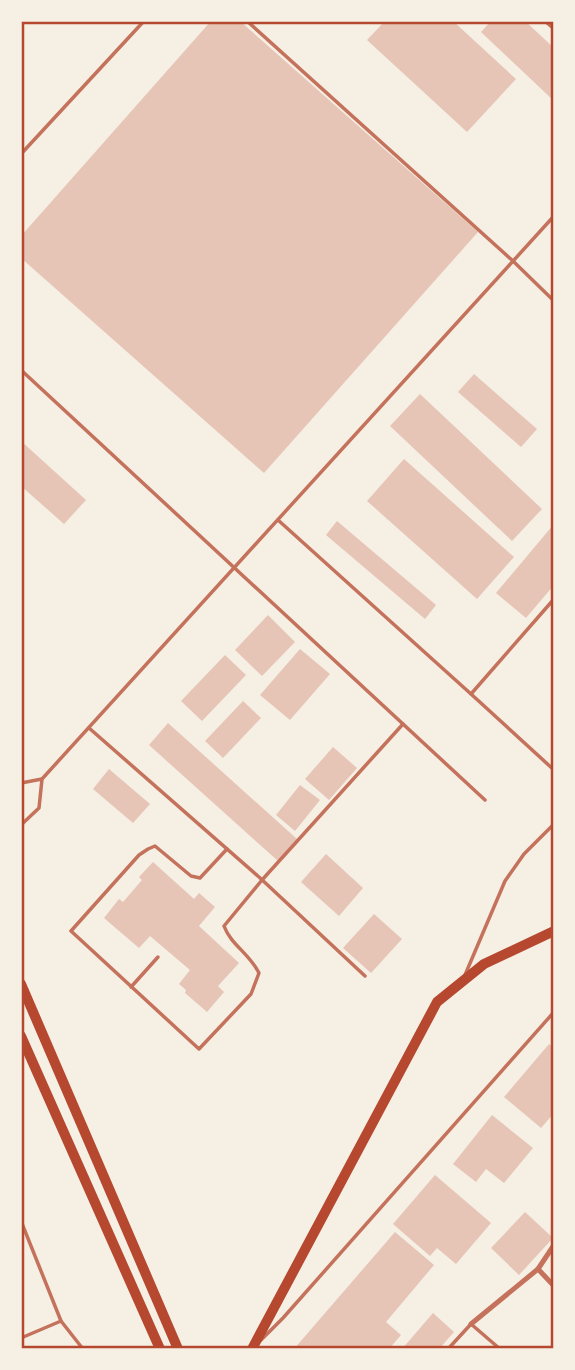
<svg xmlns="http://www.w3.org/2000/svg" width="575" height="1370" viewBox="0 0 575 1370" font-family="Jost,sans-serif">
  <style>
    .building { fill: #e6c5b7 }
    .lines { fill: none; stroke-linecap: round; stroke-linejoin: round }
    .service { stroke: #c5725c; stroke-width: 3.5 }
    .pedestrian { stroke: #c5725c; stroke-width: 5 }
    .secondary { stroke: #b5482f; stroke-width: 10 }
    .primary { stroke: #b5482f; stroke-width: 10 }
    .neatline { fill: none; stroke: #b5482f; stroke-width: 2.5 }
  </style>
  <rect width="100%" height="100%" fill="#f6efe4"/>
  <!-- building -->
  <g class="building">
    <polygon points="211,21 240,21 478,232 264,473 21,258 21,236"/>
    <polygon points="385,21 453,21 516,79 467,132 367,40"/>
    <polygon points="491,21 525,21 554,48 554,101 481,32"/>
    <polygon points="474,374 537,429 521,447 458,392"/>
    <polygon points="420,394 542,509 512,541 390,426"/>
    <polygon points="21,441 86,500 64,524 21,486"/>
    <polygon points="404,459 514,557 477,599 367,501"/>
    <polygon points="337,521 436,605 425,619 326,535"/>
    <polygon points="554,524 554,585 526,618 496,593"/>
    <polygon points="268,615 295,642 262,676 235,650"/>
    <polygon points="300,649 330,674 290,720 260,695"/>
    <polygon points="225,655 246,675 202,721 181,701"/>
    <polygon points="243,701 261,718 223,758 205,741"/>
    <polygon points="168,723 297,839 278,861 149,745"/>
    <polygon points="333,747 357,768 329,800 305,779"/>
    <polygon points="109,769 150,804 133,823 93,789"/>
    <polygon points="300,785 320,800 295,831 276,815"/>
    <polygon points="326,854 363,888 339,916 301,882"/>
    <polygon points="153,862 194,899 199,893 215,907 199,926 239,963 218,986 224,992 207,1012 185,993 186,990 179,984 190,970 150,936 139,948 104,918 119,899 123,902 142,880 139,877"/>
    <polygon points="374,914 402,939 371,973 343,948"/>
    <polygon points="549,1044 554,1048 554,1113 541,1128 504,1097"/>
    <polygon points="492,1115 533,1148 504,1183 486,1169 476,1182 453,1164"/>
    <polygon points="435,1175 491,1223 456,1264 437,1248 430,1256 393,1224"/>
    <polygon points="525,1212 553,1238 519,1275 491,1248"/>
    <polygon points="395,1232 434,1265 386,1322 401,1335 389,1349 294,1349"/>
    <polygon points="433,1313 454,1332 439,1349 402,1349"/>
  </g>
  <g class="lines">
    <!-- service -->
    <g class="service">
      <polyline points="247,21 513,261 554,301"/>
      <polyline points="545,21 554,29"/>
      <polyline points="21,154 144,21"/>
      <polyline points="21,370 485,800"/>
      <polyline points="278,520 471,694 554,599"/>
      <polyline points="471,694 554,770"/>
      <polyline points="89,728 259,877 365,976"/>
      <polyline points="21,783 42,779"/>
      <polyline points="21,825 39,808 42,779 554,216"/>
      <path d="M227 849 200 878 191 876 155 846 148 849 139 855 71 931 199 1049 251 994 259 973C249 953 231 945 224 926L262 880 403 724"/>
      <polyline points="465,975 505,881 524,854 554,824"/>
      <polyline points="131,987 158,957"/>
      <polyline points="21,1221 61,1321"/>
      <polyline points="21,1338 61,1321 83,1349"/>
      <polyline points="261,1340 283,1318 554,1012"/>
      <polyline points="448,1349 471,1324 500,1349"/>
    </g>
    <!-- pedestrian -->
    <g class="pedestrian">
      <polyline points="538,1269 554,1245"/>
      <polyline points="471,1324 538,1269 554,1286"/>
    </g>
    <!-- secondary -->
    <polyline class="secondary" points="252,1349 437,1002 484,964 554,931"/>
    <!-- primary -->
    <g class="primary">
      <polyline points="21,984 178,1349"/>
      <polyline points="21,1036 160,1349"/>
    </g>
  </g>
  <!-- border -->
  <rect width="575" height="1370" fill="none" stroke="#f6efe4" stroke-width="46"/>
  <rect x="23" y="23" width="529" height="1324" class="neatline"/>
</svg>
